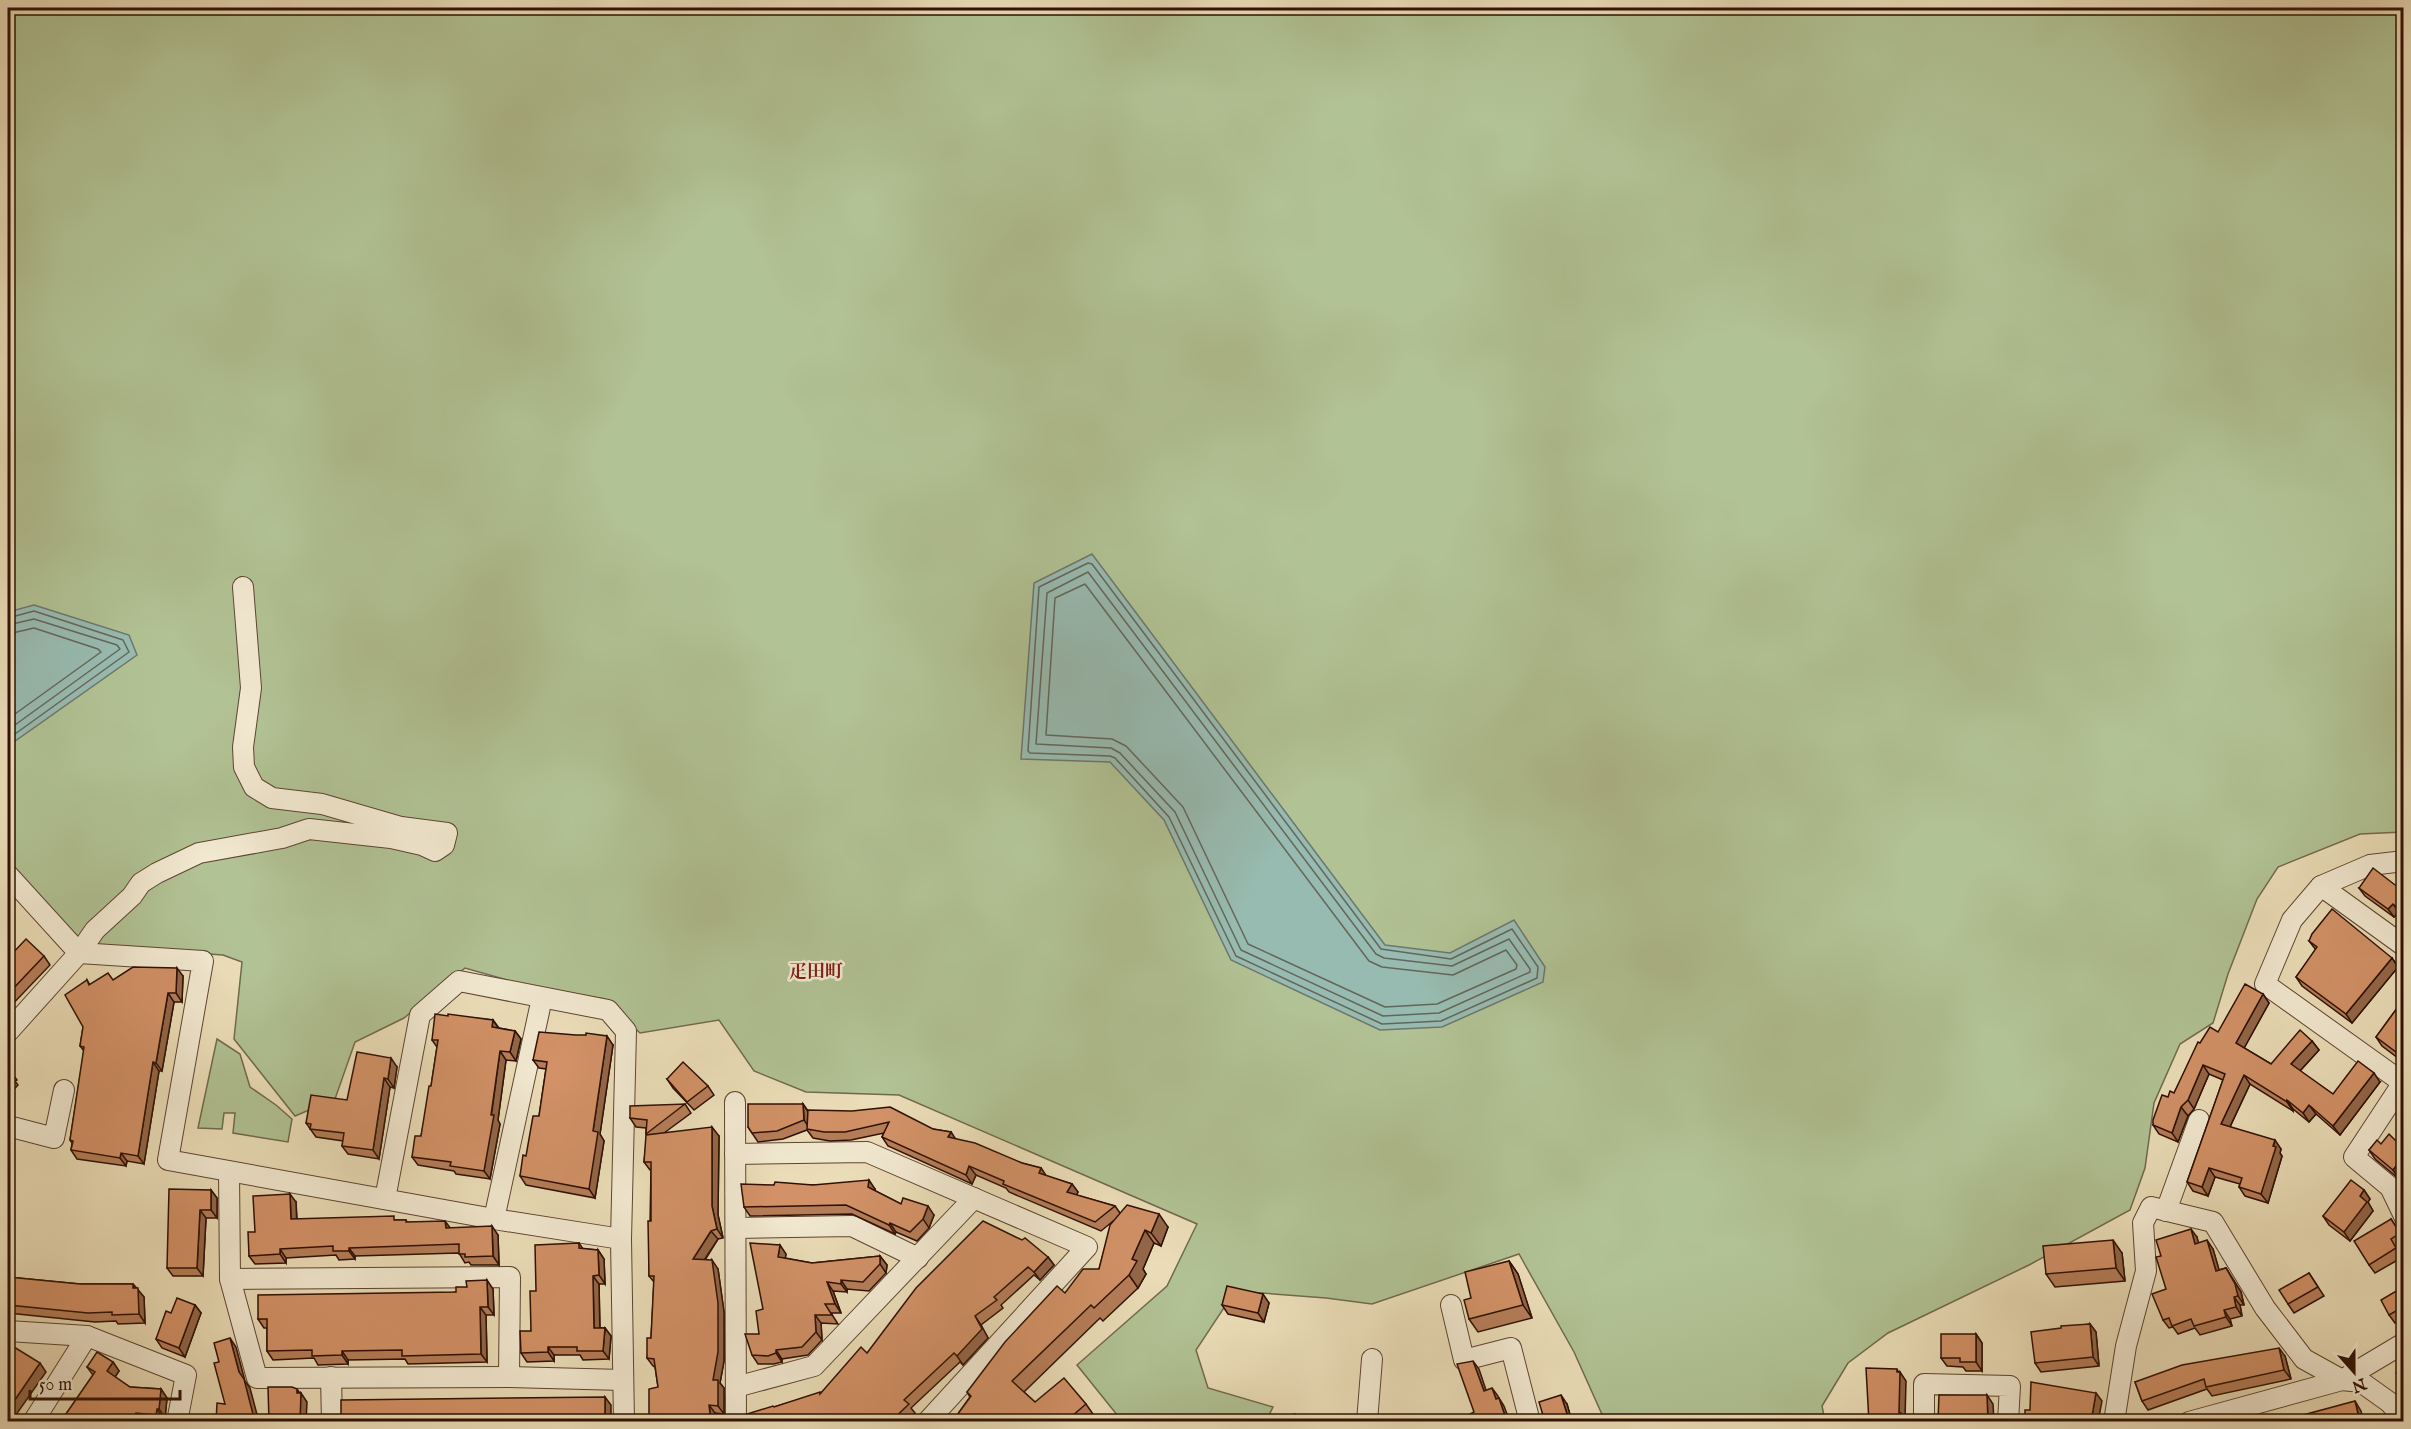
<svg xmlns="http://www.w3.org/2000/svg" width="2411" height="1429" viewBox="0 0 2411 1429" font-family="'IM FELL English','Noto Serif JP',serif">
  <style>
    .green { fill: #b1c294; stroke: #706a4c; stroke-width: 1.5 }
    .water { fill: #98bbb1; stroke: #6e776c; stroke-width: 1.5 }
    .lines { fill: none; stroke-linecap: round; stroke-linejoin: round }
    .shore { stroke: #64665a; stroke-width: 1.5 }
    .minor-casing { stroke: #5e4431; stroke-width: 22 }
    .minor { stroke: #f2e9d1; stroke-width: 20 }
    .wall { fill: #b57d58; stroke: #2f1104; stroke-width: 1.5 }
    .shaded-wall { fill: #936647; stroke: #2f1104; stroke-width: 1.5 }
    .building { fill: #d29166; stroke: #2f1104; stroke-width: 1.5 }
    .labels { text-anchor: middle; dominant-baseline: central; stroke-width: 5; stroke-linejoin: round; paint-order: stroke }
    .neighbourhood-label { font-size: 18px; font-weight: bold; fill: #7a1f14; stroke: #f2e9d1 }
  </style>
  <rect width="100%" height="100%" fill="#ebddb8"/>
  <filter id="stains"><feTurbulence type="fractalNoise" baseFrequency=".00333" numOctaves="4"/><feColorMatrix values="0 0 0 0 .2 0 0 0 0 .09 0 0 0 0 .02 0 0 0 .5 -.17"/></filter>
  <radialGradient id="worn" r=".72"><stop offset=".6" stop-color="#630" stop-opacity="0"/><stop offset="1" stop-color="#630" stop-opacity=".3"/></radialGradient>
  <!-- green -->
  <g class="green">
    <polygon points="8,8 2395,8 2403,18 2403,832 2360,834 2278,867 2257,899 2228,974 2213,1023 2180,1044 2154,1103 2145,1168 2130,1210 2029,1265 1888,1333 1848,1363 1822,1406 1825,1421 1605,1421 1574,1352 1519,1254 1372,1304 1326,1298 1235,1291 1196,1350 1208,1388 1273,1407 1266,1421 1122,1421 1077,1365 1167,1286 1197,1224 899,1095 806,1092 754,1071 719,1020 640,1033 605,999 532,987 465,968 404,1018 355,1042 335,1099 295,1116 234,1039 242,962 223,955 83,945 8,862"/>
    <polygon points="217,1039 240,1054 250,1087 276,1105 292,1119 288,1142 233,1133 235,1113 224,1113 222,1129 198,1128"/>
  </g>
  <!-- water -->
  <g class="water">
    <polygon points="1092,554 1385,945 1450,953 1514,920 1545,967 1543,982 1442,1027 1380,1030 1231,960 1164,820 1110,762 1021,759 1034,583"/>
    <polygon points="34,605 129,635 137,655 8,746 8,612"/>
  </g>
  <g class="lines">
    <!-- shore -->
    <g class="shore">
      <polygon points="1088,563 1092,564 1381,949 1451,959 1512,929 1538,967 1537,978 1441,1021 1382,1024 1236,956 1169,817 1115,758 1110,756 1030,753 1028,751 1039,587"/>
      <polygon points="1088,572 1376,954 1384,958 1452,966 1509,939 1530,969 1530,972 1439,1013 1383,1016 1241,950 1175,812 1120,753 1111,748 1036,744 1047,593"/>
      <polygon points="1085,584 1369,961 1382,967 1453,975 1506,950 1517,965 1516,969 1437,1004 1385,1007 1248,944 1183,807 1126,746 1112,739 1046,735 1055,598"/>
      <polyline points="8,618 34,611 123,640 129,652 8,739"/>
      <polyline points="8,625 34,619 117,645 120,649 8,730"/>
      <polyline points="8,634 34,628 98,649 101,652 8,719"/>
    </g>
    <defs>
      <g id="minor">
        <polyline points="8,875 79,953 203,961 168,1160 494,1219 621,1239"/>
        <polyline points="2321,886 2404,946"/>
        <polyline points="8,1032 79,953 95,930 132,896 141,883 157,873 199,853 282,838 309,829 391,838 422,845 435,851 444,845 447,833 401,827 322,804 272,798 254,787 244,767 243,747 251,688 243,587"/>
        <polyline points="2404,1081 2354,1157 2390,1187 2404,1216"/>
        <polyline points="2402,1082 2265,984 2292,920 2321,886 2370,865 2404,861"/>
        <polyline points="735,1102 736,1422"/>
        <polyline points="8,1126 54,1138 64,1090"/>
        <polyline points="735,1154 867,1152 1087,1247 927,1422"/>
        <polyline points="229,1172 230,1279 257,1378 509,1377 623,1380"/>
        <polyline points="385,1199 420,1015 459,981 608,1010 626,1031 621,1239 624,1422"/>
        <polyline points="2166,1211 2199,1120"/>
        <polyline points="494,1219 542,998"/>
        <polyline points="736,1228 852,1226 918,1258"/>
        <polyline points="230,1279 510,1277 509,1377"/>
        <polyline points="1451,1305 1464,1360 1511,1348 1530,1422"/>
        <polyline points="8,1331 87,1336 186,1375 177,1422"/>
        <polyline points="331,1377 332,1422"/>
        <polyline points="736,1387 814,1366 974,1198"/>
        <polyline points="33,1422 87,1336"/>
        <polyline points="1367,1422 1372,1359"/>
        <polyline points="1924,1422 1924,1384 2010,1386 2008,1422"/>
        <polyline points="2114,1422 2126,1346 2146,1271 2143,1223 2151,1207 2213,1222 2265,1308 2304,1359 2342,1380 2361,1382 2389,1402 2404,1419"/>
        <polyline points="2189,1422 2342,1380 2404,1343"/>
      </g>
    </defs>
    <!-- minor casing -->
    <use href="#minor" class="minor-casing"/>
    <!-- minor -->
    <use href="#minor" class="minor"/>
  </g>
  <!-- wall -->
  <g class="wall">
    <polygon points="2359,888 2403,891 2403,916 2399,912 2394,917 2365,896"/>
    <polygon points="2309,941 2392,958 2398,967 2352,1023 2302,986 2296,977 2316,950"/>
    <polygon points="44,956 50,965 8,1009 8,958"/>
    <polygon points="183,976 182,1002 174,1002 162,1071 159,1071 144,1164 127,1161 126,1166 77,1159 71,1150 72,1143 70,1140 84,1051 80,1046 83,1027 87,980 90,985 113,980"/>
    <polygon points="2263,994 2269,1003 2244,1048 2271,1064 2312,1041 2319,1050 2300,1071 2333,1094 2380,1082 2340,1135 2316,1114 2309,1122 2293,1109 2293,1111 2250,1084 2230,1127 2281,1149 2280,1153 2282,1156 2268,1203 2245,1196 2239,1187 2240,1184 2215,1177 2208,1196 2193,1191 2187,1182 2223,1080 2209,1074 2194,1109 2188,1116 2178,1142 2159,1134 2153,1125 2168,1097 2174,1093 2200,1043 2218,1032"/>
    <polygon points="2403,1000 2402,1061 2382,1046 2376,1037"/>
    <polygon points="448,1016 493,1020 499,1028 515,1031 521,1039 516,1061 506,1060 498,1120 500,1124 490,1179 456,1174 454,1171 418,1165 412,1157 421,1136 431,1086 437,1047 432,1040"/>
    <polygon points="613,1045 600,1134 604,1141 595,1198 526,1185 520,1176 539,1116 546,1069 539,1068 533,1060"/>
    <polygon points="397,1067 394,1088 390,1087 379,1159 348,1154 342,1146 343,1141 316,1137 306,1123 347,1100"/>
    <polygon points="8,1068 17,1080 15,1081 18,1085 8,1096"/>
    <polygon points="667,1079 708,1086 714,1095 694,1110 673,1088"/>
    <polygon points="685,1104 691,1113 664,1133 719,1136 718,1215 723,1238 718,1239 705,1260 718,1269 724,1312 724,1361 720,1383 724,1388 724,1414 715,1413 649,1419 658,1387 655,1367 653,1366 647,1358 651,1338 654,1282 649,1276 651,1170 650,1170 644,1162 647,1135 646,1134 646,1128 636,1127 630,1118"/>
    <polygon points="803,1104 808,1111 933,1129 951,1132 955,1139 1022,1163 1041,1168 1046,1176 1072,1184 1078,1192 1076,1195 1115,1206 1120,1213 1168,1227 1161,1246 1154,1243 1143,1269 1146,1274 1138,1288 1103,1321 1100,1318 1024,1392 1035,1402 1086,1404 1095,1417 1090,1422 952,1422 970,1397 967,1392 1065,1293 1099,1269 1112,1222 1101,1231 1009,1192 1006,1188 976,1175 972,1184 888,1146 882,1137 884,1133 851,1140 830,1141 813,1138 807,1130 783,1139 758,1142 748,1127"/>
    <polygon points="2381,1144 2399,1179 2375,1159 2369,1150"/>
    <polygon points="774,1185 813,1185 875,1189 875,1191 901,1204 934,1215 929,1228 917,1241 896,1232 895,1234 852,1214 750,1216 744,1207"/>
    <polygon points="211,1190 217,1198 217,1218 206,1218 203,1276 173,1276 167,1268"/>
    <polygon points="2364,1190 2370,1199 2368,1202 2373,1211 2350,1241 2329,1225 2323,1216"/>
    <polygon points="296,1202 297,1219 406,1220 407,1222 498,1235 499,1265 471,1265 469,1262 465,1263 459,1253 355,1256 355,1259 339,1260 336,1255 286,1258 286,1263 255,1264 249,1256 255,1232"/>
    <polygon points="2391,1219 2403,1238 2403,1244 2397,1247 2403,1257 2375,1273 2369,1265"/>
    <polygon points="2197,1237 2198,1243 2213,1249 2219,1270 2226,1268 2241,1292 2244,1305 2240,1305 2242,1316 2230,1319 2232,1326 2200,1335 2195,1328 2178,1334 2173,1327 2169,1328 2163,1320 2166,1289 2161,1256"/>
    <polygon points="579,1243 583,1249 598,1250 604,1259 605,1284 599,1284 600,1328 605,1328 611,1336 609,1359 583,1360 580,1355 554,1355 554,1361 527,1362 521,1353 531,1331 536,1291"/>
    <polygon points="2122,1253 2125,1281 2055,1287 2046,1274"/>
    <polygon points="786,1254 785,1258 812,1263 880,1256 887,1265 886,1273 869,1291 847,1289 847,1292 833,1291 841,1313 831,1313 838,1324 821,1323 822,1340 808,1355 782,1359 782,1362 774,1364 758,1364 752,1355 759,1334 763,1309"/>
    <polygon points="1048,1257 1054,1265 1040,1280 1034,1275 1001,1305 1003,1308 981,1325 988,1338 963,1365 960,1362 911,1408 915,1413 905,1422 746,1422 774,1407 821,1393 867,1353"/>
    <polygon points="1509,1261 1518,1274 1532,1318 1478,1332 1469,1319 1471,1298"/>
    <polygon points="2309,1273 2324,1296 2294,1313 2288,1304"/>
    <polygon points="8,1277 80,1284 133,1284 144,1297 145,1323 118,1324 116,1321 95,1322 8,1313"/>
    <polygon points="2403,1287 2403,1319 2395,1323 2389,1315"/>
    <polygon points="493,1289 494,1315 486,1315 487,1362 408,1364 405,1359 348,1360 348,1364 318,1365 314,1358 273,1360 267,1351 267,1328 264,1328 258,1319 456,1292"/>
    <polygon points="1269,1303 1264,1322 1228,1314 1222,1305"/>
    <polygon points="195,1305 201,1313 185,1357 162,1348 156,1339 171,1313"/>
    <polygon points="2090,1324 2096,1332 2099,1366 2041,1372 2035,1363 2061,1328"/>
    <polygon points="1976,1334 1982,1343 1982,1371 1966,1371 1963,1367 1947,1366 1941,1358"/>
    <polygon points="2285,1356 2291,1379 2212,1396 2207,1389 2148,1410 2142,1401 2135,1382"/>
    <polygon points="113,1362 119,1371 115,1377 130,1387 161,1389 167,1398 165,1418 163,1418 163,1422 66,1422 65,1420 67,1416 66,1414 93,1375 87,1367"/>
    <polygon points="1567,1404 1572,1422 1545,1422"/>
  </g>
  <!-- shaded-wall -->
  <g class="shaded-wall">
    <polygon points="2393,904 2399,912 2394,917 2388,909"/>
    <polygon points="2392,958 2398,967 2352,1023 2346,1014"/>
    <polygon points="177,968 183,976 182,1002 176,993"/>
    <polygon points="168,993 174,1002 162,1071 156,1063"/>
    <polygon points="2263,994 2269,1003 2242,1052 2236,1043"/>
    <polygon points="493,1020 499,1029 492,1027"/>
    <polygon points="515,1031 521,1039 516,1061 510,1052"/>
    <polygon points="607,1036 613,1045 600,1134 604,1141 595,1198 589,1189 593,1131"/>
    <polygon points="2312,1041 2319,1050 2298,1073 2291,1064"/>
    <polygon points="2403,1042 2403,1058 2402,1061 2396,1052"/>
    <polygon points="500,1051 506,1060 498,1120 500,1124 490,1179 484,1171"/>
    <polygon points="391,1058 397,1067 394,1088 388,1079"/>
    <polygon points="153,1062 159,1071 144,1164 138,1156"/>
    <polygon points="2203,1065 2209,1074 2194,1109 2188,1100"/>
    <polygon points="2374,1073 2380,1082 2340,1135 2333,1126"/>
    <polygon points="2244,1075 2250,1084 2227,1133 2221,1124"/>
    <polygon points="384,1078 390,1087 379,1159 373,1150"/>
    <polygon points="2287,1100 2293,1109 2293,1111 2287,1102"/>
    <polygon points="803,1104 809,1113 810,1129 804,1120"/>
    <polygon points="2309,1105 2316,1114 2309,1122 2303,1113"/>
    <polygon points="2181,1107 2188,1116 2178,1142 2172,1133"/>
    <polygon points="712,1127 719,1136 718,1215 723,1238 717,1229 712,1206"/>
    <polygon points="951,1132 957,1141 948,1137"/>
    <polygon points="2275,1140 2281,1149 2280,1153 2282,1156 2268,1203 2261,1194"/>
    <polygon points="121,1153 127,1161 126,1166 120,1158"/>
    <polygon points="2403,1157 2403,1173 2399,1179 2393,1170"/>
    <polygon points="969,1166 976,1175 972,1184 966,1175"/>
    <polygon points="1041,1168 1047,1177 1039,1173"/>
    <polygon points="2209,1168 2215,1177 2208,1196 2202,1187"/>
    <polygon points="869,1180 875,1189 874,1196 868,1187"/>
    <polygon points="1072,1184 1078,1192 1073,1201 1067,1192"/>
    <polygon points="211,1190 217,1198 217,1218 211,1210"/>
    <polygon points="2364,1190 2370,1199 2368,1202 2373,1211 2350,1241 2344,1232 2360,1196"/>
    <polygon points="290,1194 296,1202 297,1228 291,1219"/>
    <polygon points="928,1206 934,1215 929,1228 923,1219"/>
    <polygon points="200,1210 206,1218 203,1276 197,1268"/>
    <polygon points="1159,1214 1168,1227 1161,1246 1151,1233"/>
    <polygon points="445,1221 451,1229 446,1228"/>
    <polygon points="890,1223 896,1232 895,1234 889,1225"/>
    <polygon points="492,1226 498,1235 499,1265 493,1256"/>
    <polygon points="2191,1229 2197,1237 2201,1252 2195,1244"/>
    <polygon points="1145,1230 1154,1243 1143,1269 1146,1274 1138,1288 1129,1275 1132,1259"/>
    <polygon points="711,1231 718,1239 699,1268 693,1259"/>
    <polygon points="2113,1240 2122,1253 2125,1281 2116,1268"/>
    <polygon points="2207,1240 2213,1249 2222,1280 2216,1271"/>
    <polygon points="780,1245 786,1254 784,1266 778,1257"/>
    <polygon points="349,1248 355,1256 355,1259 349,1251"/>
    <polygon points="280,1249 286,1258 286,1263 280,1254"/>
    <polygon points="598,1250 604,1259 605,1284 599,1275"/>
    <polygon points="880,1256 887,1265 886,1273 880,1264"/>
    <polygon points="1048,1257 1054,1265 1040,1280 1034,1272"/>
    <polygon points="712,1260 718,1269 724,1312 724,1361 720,1383 724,1388 724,1414 718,1406 713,1380"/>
    <polygon points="1509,1261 1518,1274 1532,1318 1523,1305"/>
    <polygon points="2226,1268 2241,1292 2244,1305 2238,1296"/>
    <polygon points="593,1276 599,1284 600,1337 594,1328"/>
    <polygon points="487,1280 493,1289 494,1315 488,1307"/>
    <polygon points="841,1280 847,1289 847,1292 841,1284"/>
    <polygon points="827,1282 833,1291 841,1313 835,1304"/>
    <polygon points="133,1284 144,1297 145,1323 139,1314"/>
    <polygon points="1263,1294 1269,1303 1264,1322 1258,1313"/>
    <polygon points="2234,1297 2240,1305 2242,1316 2236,1307"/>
    <polygon points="195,1305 201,1313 185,1357 179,1348"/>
    <polygon points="480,1307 486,1315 487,1362 481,1354"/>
    <polygon points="2224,1310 2230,1319 2232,1326 2226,1317"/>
    <polygon points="815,1315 821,1323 822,1340 816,1332"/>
    <polygon points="975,1316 981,1325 988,1338 963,1365 957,1356"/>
    <polygon points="2090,1324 2096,1332 2099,1366 2093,1357"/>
    <polygon points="605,1328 611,1336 609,1359 603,1351"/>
    <polygon points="1976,1334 1982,1343 1982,1371 1976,1362"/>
    <polygon points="230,1338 236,1347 245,1381 250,1388 259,1422 255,1422 239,1372"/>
    <polygon points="548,1347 554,1355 554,1361 548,1352"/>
    <polygon points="2279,1348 2285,1356 2291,1379 2284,1370"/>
    <polygon points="776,1350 782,1359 782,1362 776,1353"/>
    <polygon points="342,1351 348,1360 348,1364 342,1355"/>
    <polygon points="1473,1361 1479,1369 1489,1399 1484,1391"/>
    <polygon points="113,1362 119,1371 113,1380 107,1371"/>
    <polygon points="40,1363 46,1372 13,1419 14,1422 8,1422 8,1410"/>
    <polygon points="1897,1369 1900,1375 1900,1372 1906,1381 1905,1419 1907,1422 1902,1422 1899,1413"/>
    <polygon points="1492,1388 1498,1396 1502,1407 1496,1399"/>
    <polygon points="161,1389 167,1398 165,1418 159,1409"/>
    <polygon points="297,1389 301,1395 301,1393 307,1402 306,1422 300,1422"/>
    <polygon points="2096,1393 2102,1401 2098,1422 2091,1422"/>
    <polygon points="1561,1395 1567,1404 1572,1422 1571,1422 1568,1417"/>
    <polygon points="1987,1395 1993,1404 1994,1422 1988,1422"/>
    <polygon points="605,1397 611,1405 611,1422 605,1422"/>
    <polygon points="1499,1398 1504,1406 1510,1422 1507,1422"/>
    <polygon points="2355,1401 2361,1411 2364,1422 2360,1422"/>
    <polygon points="709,1405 715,1413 716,1422 711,1422"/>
    <polygon points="157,1409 163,1418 163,1422 161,1422 156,1415"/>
    <polygon points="136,1413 142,1422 137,1422"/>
    <polygon points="1295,1414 1300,1422 1297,1422"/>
  </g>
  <!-- building -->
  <g class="building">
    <polygon points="2373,868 2403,891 2403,913 2393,904 2388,909 2359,888"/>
    <polygon points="2332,909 2392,958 2346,1014 2296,977 2317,947 2309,941 2312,934"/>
    <polygon points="26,939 44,956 8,994 8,958"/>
    <polygon points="133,967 177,968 176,993 168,993 156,1063 153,1062 138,1156 121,1153 120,1158 71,1150 73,1141 70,1140 84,1047 80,1046 83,1027 65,995 87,980 89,985 108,973 113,980"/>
    <polygon points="2245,984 2263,994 2236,1043 2271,1064 2300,1030 2312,1041 2291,1064 2333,1094 2358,1061 2374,1073 2333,1126 2309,1105 2303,1113 2287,1100 2287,1102 2244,1075 2221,1124 2275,1140 2273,1146 2276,1147 2261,1194 2239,1187 2242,1178 2209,1168 2202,1187 2187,1182 2225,1074 2203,1065 2188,1100 2181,1107 2172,1133 2153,1125 2153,1120 2162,1095 2168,1097 2170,1091 2174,1093 2198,1042 2200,1043 2210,1027 2218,1032"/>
    <polygon points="2403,1000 2403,1042 2396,1052 2376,1037"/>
    <polygon points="435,1014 448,1016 448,1014 493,1020 492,1027 515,1031 510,1052 500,1051 491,1115 494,1115 484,1171 450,1166 451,1162 412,1157 415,1136 421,1136 429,1086 431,1086 438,1040 432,1040"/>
    <polygon points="539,1032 576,1035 586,1035 586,1033 607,1036 593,1131 598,1132 589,1189 520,1176 523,1155 526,1156 533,1116 539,1116 547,1062 533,1060"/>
    <polygon points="357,1052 391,1058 388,1079 384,1078 373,1150 342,1146 344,1133 310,1129 311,1124 306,1123 311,1095 347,1100"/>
    <polygon points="683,1062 708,1086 687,1102 667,1079"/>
    <polygon points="8,1068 11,1071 8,1073 12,1077 8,1081"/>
    <polygon points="685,1104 646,1134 647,1120 630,1118 630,1106"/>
    <polygon points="748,1104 803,1104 804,1120 777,1131 752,1133 748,1127"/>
    <polygon points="890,1107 933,1129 951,1132 948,1137 975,1143 1022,1163 1041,1168 1039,1173 1072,1184 1067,1192 1115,1206 1095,1222 1003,1184 1004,1181 969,1166 966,1175 882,1137 889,1122 845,1132 824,1132 807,1129 808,1110 852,1111"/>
    <polygon points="712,1127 712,1206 717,1229 711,1231 693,1259 712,1260 718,1303 718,1352 713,1380 718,1380 718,1406 709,1405 711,1422 647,1422 647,1418 649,1419 649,1389 658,1387 654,1359 647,1358 647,1338 651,1338 654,1276 649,1276 648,1221 651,1221 651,1162 644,1162 646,1135"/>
    <polygon points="2389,1134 2396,1141 2402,1134 2403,1135 2403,1157 2393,1170 2369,1150 2377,1140 2381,1144"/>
    <polygon points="869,1180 868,1187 901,1204 903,1198 928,1206 923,1219 910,1232 890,1223 889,1225 846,1205 744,1207 741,1184 774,1185 775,1182 813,1185"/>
    <polygon points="2351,1180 2364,1190 2360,1196 2367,1202 2344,1232 2323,1216"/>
    <polygon points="169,1189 211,1190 211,1210 200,1210 197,1268 167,1268"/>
    <polygon points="290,1194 291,1219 394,1216 394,1220 406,1220 406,1222 445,1221 446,1228 492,1226 493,1256 465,1257 465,1254 459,1254 459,1244 349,1248 349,1251 333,1251 333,1246 280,1249 280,1254 249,1256 248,1232 255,1232 253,1196"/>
    <polygon points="1127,1205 1159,1214 1151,1233 1145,1230 1132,1259 1137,1261 1129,1275 1094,1308 1091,1305 1012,1381 1035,1402 1064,1378 1086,1404 1065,1422 952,1422 971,1396 967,1392 1005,1342 1057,1286 1065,1293 1083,1269 1099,1269 1110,1225"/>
    <polygon points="2391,1219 2400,1233 2391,1239 2396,1248 2369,1265 2354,1241"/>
    <polygon points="983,1221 1022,1240 1025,1238 1048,1257 1034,1272 1028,1267 994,1297 997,1300 975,1316 982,1329 957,1356 954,1353 904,1400 909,1404 890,1422 746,1422 744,1415 773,1406 774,1407 820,1392 820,1394 861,1347 867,1353 916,1288"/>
    <polygon points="2191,1229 2195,1244 2207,1240 2216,1271 2226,1268 2235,1284 2238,1296 2234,1297 2236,1307 2224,1310 2226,1317 2194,1326 2191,1319 2172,1326 2169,1318 2163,1320 2152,1294 2166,1289 2156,1257 2161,1256 2156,1240"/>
    <polygon points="2113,1240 2116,1268 2046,1274 2043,1246"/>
    <polygon points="579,1243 579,1248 598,1250 599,1275 593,1276 594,1328 605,1328 603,1351 577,1351 577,1347 548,1347 548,1352 521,1353 520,1331 531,1331 530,1291 536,1291 535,1245"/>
    <polygon points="750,1243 780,1245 778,1257 812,1263 880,1256 880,1264 863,1282 841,1280 841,1284 827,1282 835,1304 825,1304 832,1315 815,1315 816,1332 802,1347 776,1350 776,1353 768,1356 752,1355 745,1334 759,1334 756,1311 763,1309"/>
    <polygon points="1509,1261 1523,1305 1469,1319 1464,1300 1471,1298 1465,1272"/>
    <polygon points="2309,1273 2318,1287 2288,1304 2279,1290"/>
    <polygon points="8,1277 80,1284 133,1284 133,1288 138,1288 139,1314 112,1315 112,1312 88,1313 8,1305"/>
    <polygon points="487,1280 488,1307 480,1307 481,1354 402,1356 402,1350 342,1351 342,1355 312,1356 312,1350 267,1351 267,1319 258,1319 258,1295 456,1292 456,1287 467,1287 466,1281"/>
    <polygon points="1227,1286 1263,1294 1258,1313 1222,1305"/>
    <polygon points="2403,1287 2403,1307 2389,1315 2381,1300"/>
    <polygon points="177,1298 195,1305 179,1348 156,1339 166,1311 171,1313"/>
    <polygon points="2090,1324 2093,1357 2035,1363 2031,1332 2061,1328 2061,1326"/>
    <polygon points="1941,1334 1976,1334 1976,1362 1960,1362 1960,1358 1941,1358"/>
    <polygon points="230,1338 239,1372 244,1379 255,1422 216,1422 217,1403 225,1404 214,1363 219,1362 214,1343"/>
    <polygon points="14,1347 40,1363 8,1410 8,1357"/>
    <polygon points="2279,1348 2284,1370 2206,1387 2204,1379 2142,1401 2135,1382 2182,1365"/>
    <polygon points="97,1352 113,1362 107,1371 130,1387 161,1389 159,1409 157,1409 156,1415 136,1413 137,1422 66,1422 65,1420 68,1416 66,1414 95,1372 87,1367"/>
    <polygon points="1473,1361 1484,1391 1492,1388 1496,1399 1499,1398 1507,1422 1473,1422 1470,1414 1474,1412 1457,1364"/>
    <polygon points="1866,1368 1897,1369 1897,1372 1900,1372 1899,1413 1901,1413 1902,1422 1869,1422"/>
    <polygon points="2403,1368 2403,1386 2396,1373"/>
    <polygon points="2031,1382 2096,1393 2091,1422 2025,1422 2025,1410 2030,1410"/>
    <polygon points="268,1387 292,1387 297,1389 297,1393 301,1393 300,1422 269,1422"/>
    <polygon points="1561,1395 1568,1417 1553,1422 1545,1422 1539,1402"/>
    <polygon points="1939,1395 1987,1395 1988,1422 1938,1422"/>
    <polygon points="605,1397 605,1422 341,1422 341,1400"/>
    <polygon points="2355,1401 2360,1422 2269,1422 2280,1418 2281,1421"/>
    <polygon points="1295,1414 1297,1422 1279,1422 1279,1417"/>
    <polygon points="2263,1415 2265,1422 2249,1422 2248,1418"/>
  </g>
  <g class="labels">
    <!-- neighbourhood labels -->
    <g class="neighbourhood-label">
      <text x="816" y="972">疋田町</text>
    </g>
  </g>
  <!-- margin -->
  <rect width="2411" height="1429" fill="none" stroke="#ebddb8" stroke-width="30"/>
  <rect x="9" y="9" width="2393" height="1411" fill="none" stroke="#2f1104" stroke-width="3"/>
  <rect x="15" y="15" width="2381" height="1399" fill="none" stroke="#2f1104" stroke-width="1.5"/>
  <!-- north arrow -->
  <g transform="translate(2354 1372) rotate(159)" stroke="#f2e9d1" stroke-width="4.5" paint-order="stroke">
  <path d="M0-4.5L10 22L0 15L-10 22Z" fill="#2f1104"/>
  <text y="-9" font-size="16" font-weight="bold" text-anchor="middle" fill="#2f1104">N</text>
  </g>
  <!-- scale -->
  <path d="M30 1390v9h150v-9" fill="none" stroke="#2f1104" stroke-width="3"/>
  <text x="39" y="1390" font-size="18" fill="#2f1104" stroke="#f2e9d1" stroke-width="4.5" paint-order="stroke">50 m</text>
  <rect width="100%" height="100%" filter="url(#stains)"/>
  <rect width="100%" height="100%" fill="url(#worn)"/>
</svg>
